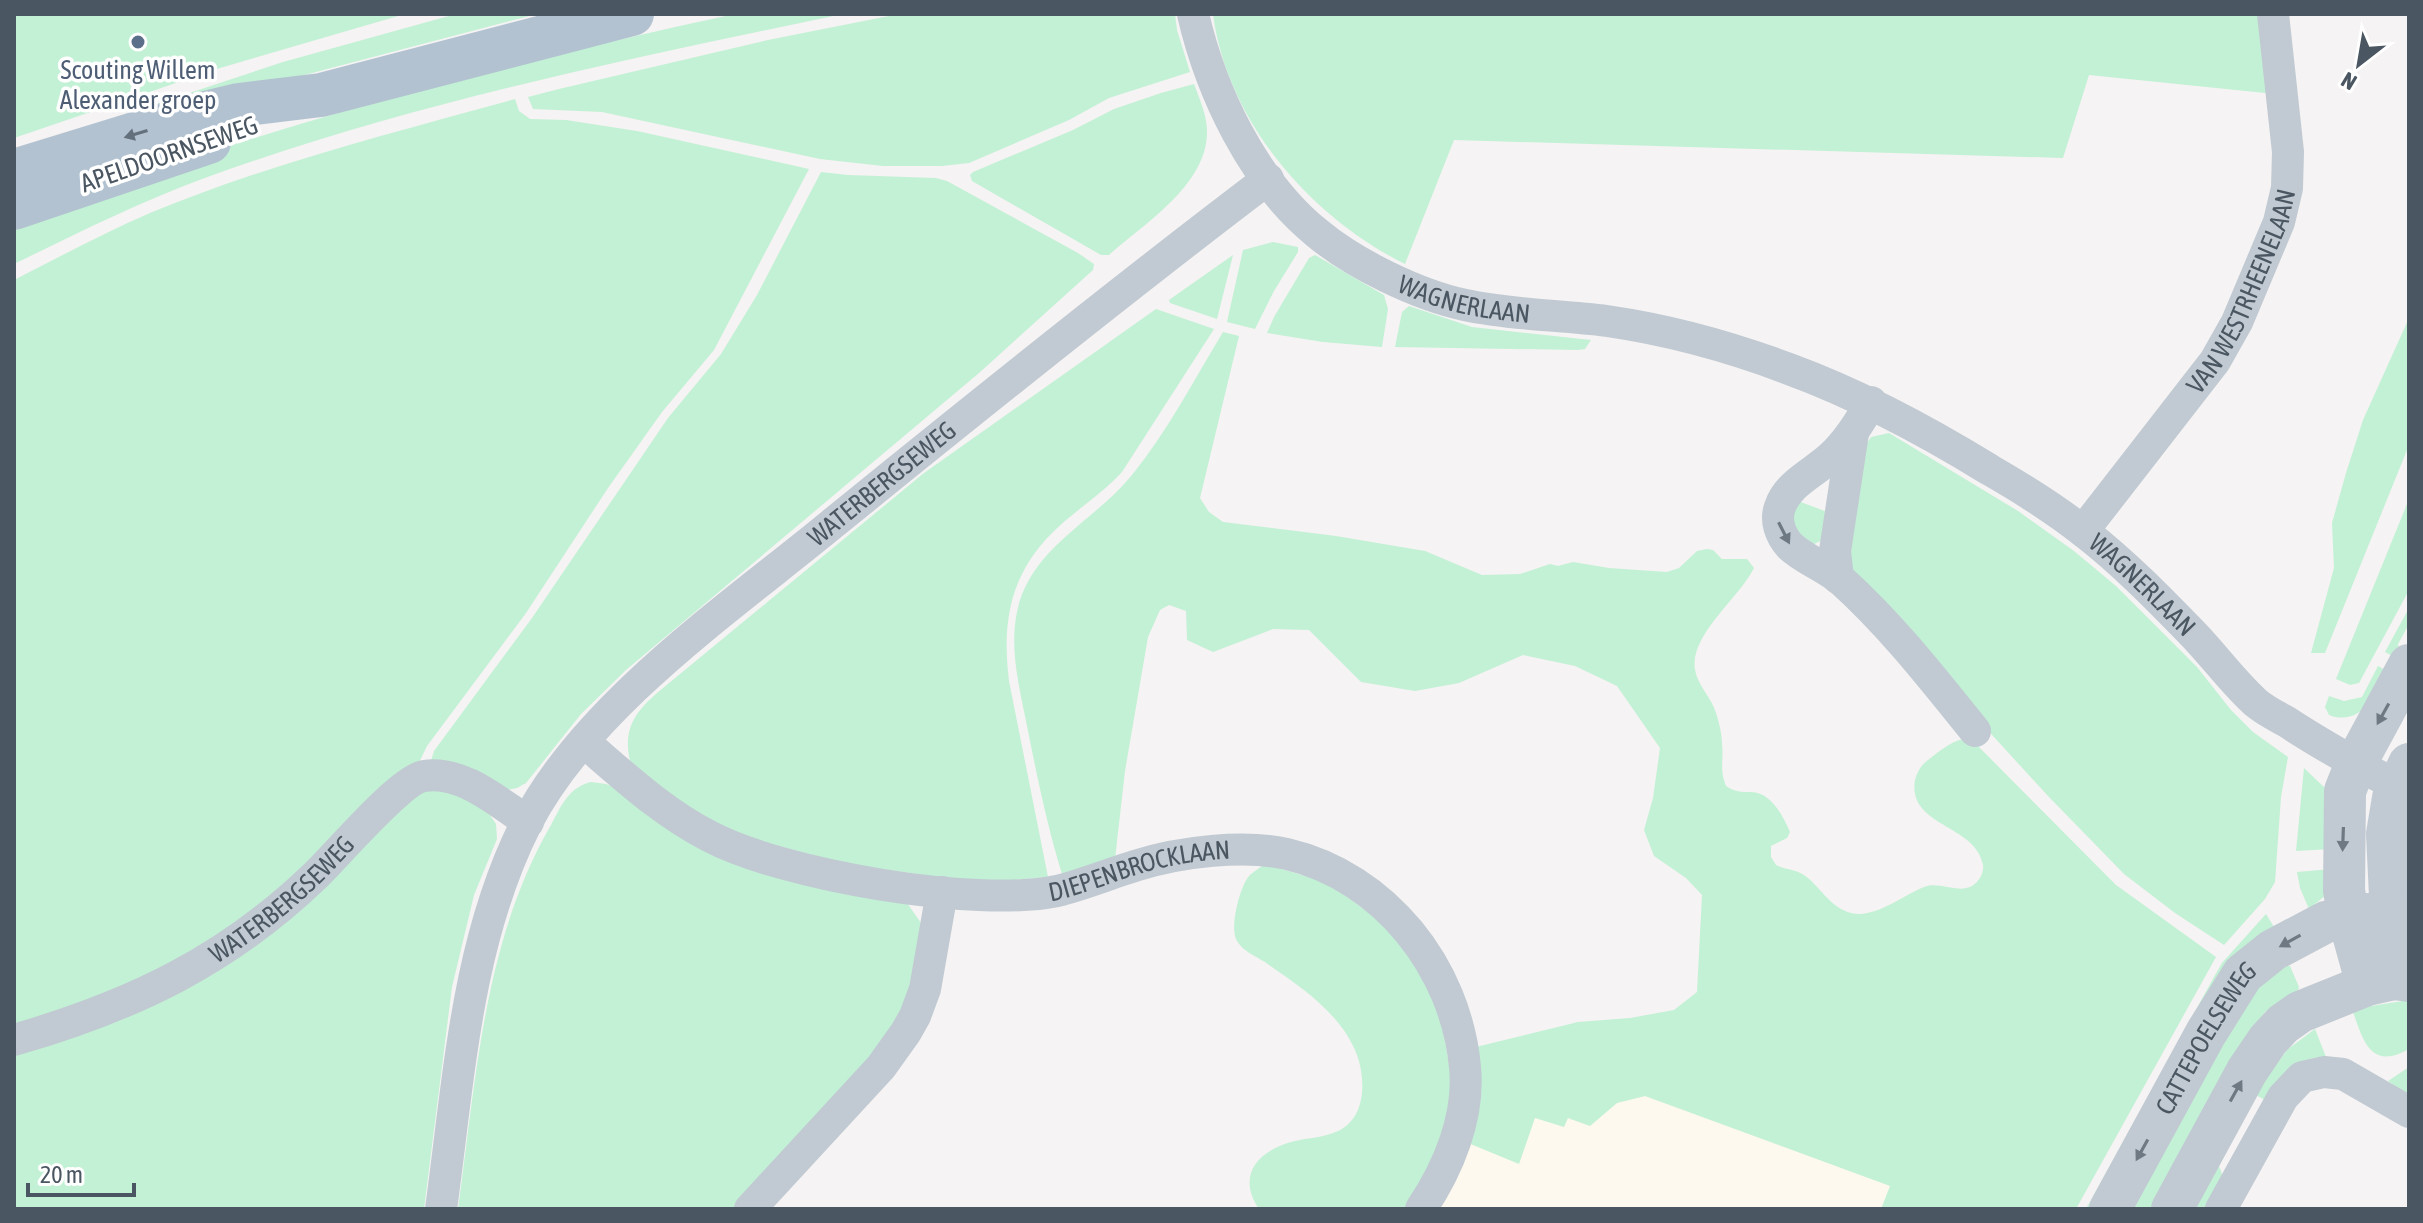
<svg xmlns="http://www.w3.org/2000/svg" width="2423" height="1223" viewBox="0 0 2423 1223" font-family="'Asap Condensed',sans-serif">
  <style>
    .commercial { fill: #fdf9ef }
    .green { fill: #c3f1d5 }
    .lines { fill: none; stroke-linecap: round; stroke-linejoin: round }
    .minor { stroke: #c1cad2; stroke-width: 32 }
    .tertiary { stroke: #c1cad2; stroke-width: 42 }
    .primary { stroke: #b3c2d1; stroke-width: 44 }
    .oneway { fill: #64717d }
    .oneway2 { fill: #6e7983 }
    .service-dot { fill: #5c6f8a; stroke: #fff; stroke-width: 3 }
    .labels { text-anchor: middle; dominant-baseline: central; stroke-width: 7; stroke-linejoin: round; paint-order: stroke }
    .service-label { font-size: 26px; fill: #4e5e75; stroke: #fff }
    .street-label { font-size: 26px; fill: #4a5661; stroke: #fff }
  </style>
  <rect width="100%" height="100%" fill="#f5f3f3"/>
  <!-- commercial -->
  <polygon class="commercial" points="1645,1096 1891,1186 1881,1209 1437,1209 1468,1143 1535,1117 1564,1127 1567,1118 1590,1126 1617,1103"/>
  <!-- green -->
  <g class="green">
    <polygon points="14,14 405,14 220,68 14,138"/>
    <polygon points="456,14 537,14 14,151 283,62"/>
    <path d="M735 14H843C628 59 409 103 202 179 137 203 76 234 14 264V223C61 205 108 186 156 170 342 107 542 55 735 14Z"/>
    <polygon points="899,14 1175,14 1177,30 1190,72 1109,98 1069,120 969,163 942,166 883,166 820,159 602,112 533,109 528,97 559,89 768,40"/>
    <path d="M1213 14H2267L2275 94 2089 75 2063 158 1454 140 1405 264C1311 217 1227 122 1213 14Z"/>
    <path d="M1194 84C1200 100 1207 116 1207 132 1207 185 1145 223 1109 255H1101L972 181 970 175 973 172 1073 130 1114 109 1161 93Z"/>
    <path d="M515 99 519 111 530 119 566 120 637 131 809 169 714 350 662 412 608 488 526 613 427 746 415 771 309 871 197 956 14 1032V280C59 257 104 233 150 213 268 164 392 133 515 99Z"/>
    <polygon points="821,172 848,175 936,178 947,181 1078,253 1094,264 1093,270 979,373 626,670 581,714 526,783 517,788 507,790 429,767 434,751 532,618 668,418 721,354 757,295"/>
    <polygon points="1273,242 1298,247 1298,252 1274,291 1255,329 1227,322 1243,250"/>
    <polygon points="1233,255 1217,319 1170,303 1169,300"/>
    <polygon points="1315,255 1384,295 1388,309 1382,347 1323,342 1267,333 1274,317 1309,258"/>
    <polygon points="1409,306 1472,327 1591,340 1585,349 1578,350 1395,347 1402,312"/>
    <path d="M1156 309 1214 329 1122 472C1101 495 1074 511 1052 533 1009 576 1002 624 1009 681L1048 877 981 883 846 864 741 836 676 802 630 761C623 730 634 713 657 693L924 473Z"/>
    <polygon points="2409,318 2409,445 2325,653 2311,653 2334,568 2332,523 2346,473 2363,420"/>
    <path d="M1223 332 1239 336 1200 498 1209 512 1223 522 1336 536 1425 551 1482 575 1520 574 1550 564 1558 566 1573 562 1609 568 1667 572 1679 568 1697 551 1707 549 1713 550 1722 559H1747L1754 568C1739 599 1685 638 1696 674 1700 688 1712 699 1716 713 1719 722 1722 734 1722 744 1724 759 1719 770 1726 786 1735 792 1741 792 1751 792 1771 792 1783 816 1790 832L1787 838 1771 846V857L1776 865C1785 870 1795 869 1804 875 1820 886 1829 907 1851 913 1875 919 1903 895 1924 887 1940 881 1957 894 1972 886 1979 882 1984 873 1983 865 1976 824 1907 827 1915 780 1917 772 1921 765 1928 760 1941 750 1953 739 1970 738L2116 885 2216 957 2076 1209H1881L1890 1186 1645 1096 1617 1103 1590 1126 1568 1118 1564 1127 1535 1118 1519 1164 1468 1143 1476 1047 1578 1022 1630 1018 1674 1010 1697 992 1702 895 1686 878 1654 856 1644 830 1653 798 1660 748 1617 686 1575 666 1523 655 1459 683 1415 691 1361 682 1309 630 1273 629 1213 652 1187 640 1186 611 1169 605 1160 610 1148 637 1125 771 1115 859 1062 874C1047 825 1037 776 1027 726 1020 690 1009 650 1017 612 1030 548 1094 522 1132 475 1167 432 1194 380 1223 332Z"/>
    <polygon points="1889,433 2018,511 2074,551 2116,586 2197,667 2231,710 2253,732 2288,757 2281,797 2275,882 2265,899 2224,945 2175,913 2124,874 2049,797 1982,724 1850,570 1853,509 1867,443 1871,437"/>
    <polygon points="2409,499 2409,590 2359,683 2350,685 2336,679"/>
    <polygon points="1798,501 1830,513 1825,539 1812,545 1793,533 1793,506"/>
    <polygon points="2409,608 2409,624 2398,644 2401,658 2398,659 2385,652"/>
    <path d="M2378 666 2394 675C2377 695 2359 727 2329 715L2325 707 2329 696 2344 701 2362 697Z"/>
    <polygon points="2304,768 2327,790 2331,849 2296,851"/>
    <path d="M591 782 606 784 905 900 921 923 923 954 889 1043 738 1209H458C476 1079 484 940 551 825 561 806 569 787 591 782Z"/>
    <polygon points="428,788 457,792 490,815 496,824 497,839 474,895 452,987 424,1209 14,1209 14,1049 122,1013 395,807"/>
    <path d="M1265 864 1329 883 1385 925 1421 973 1440 1012 1453 1087 1440 1143 1406 1209H1259C1237 1177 1256 1152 1291 1142 1305 1138 1324 1138 1338 1131 1366 1118 1366 1080 1357 1055 1342 1015 1303 988 1269 965 1259 957 1242 952 1236 939 1230 926 1240 885 1250 875 1254 871 1260 868 1265 864Z"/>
    <polygon points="2331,869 2326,895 2309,909 2300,888 2297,872"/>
    <polygon points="2266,914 2274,927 2093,1209 2086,1209 2214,977 2222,963"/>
    <polygon points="2285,966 2290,966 2299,987 2298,991 2265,1012 2255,1025 2154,1209 2131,1209 2251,993"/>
    <path d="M2409 1000V1049C2370 1071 2363 1040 2352 1009Z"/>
    <path d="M2315 1029 2326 1057C2295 1057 2281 1076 2265 1100L2254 1094 2288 1049Z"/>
    <polygon points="2409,1067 2409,1096 2388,1081"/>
    <polygon points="2219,1166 2224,1179 2208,1209 2190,1209"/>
  </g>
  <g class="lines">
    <!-- minor -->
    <g class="minor">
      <path id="s1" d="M1193 14C1211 92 1253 181 1317 233 1354 264 1418 295 1465 305 1512 315 1560 315 1607 321 1669 330 1731 347 1789 369 1860 395 1925 430 1990 470 2023 489 2055 509 2084 532 2124 563 2159 599 2194 635 2215 657 2233 682 2255 702 2264 710 2276 716 2287 722 2322 745 2360 766 2397 786"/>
      <path d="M1871 402C1860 422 1849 440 1832 456 1814 473 1788 483 1780 507 1775 520 1780 535 1790 546 1805 560 1826 567 1841 580 1891 625 1933 679 1975 731"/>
      <path id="s2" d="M2083 531 2215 361 2237 322 2279 222 2287 188 2288 152 2273 14"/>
      <polyline points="1838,578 1835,551 1853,433"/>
      <path id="s3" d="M584 742C624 776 662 812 709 836 782 875 976 908 1057 891 1085 884 1111 873 1138 865 1180 852 1244 844 1287 854 1385 877 1456 968 1465 1067 1470 1117 1448 1169 1421 1209"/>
      <path id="s4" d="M14 1040C132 1006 227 961 316 875 337 855 400 780 424 776 462 770 498 802 528 822"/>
      <path id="s5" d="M441 1209C459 1079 466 943 526 824 587 705 730 608 832 524 976 407 1120 291 1268 179"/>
      <polyline points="750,1209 881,1067 906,1032 915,1016 925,989 942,892"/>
      <polyline points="2221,1209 2283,1097 2302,1077 2324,1072 2343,1074 2409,1112"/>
    </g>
    <!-- tertiary -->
    <g class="tertiary">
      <polyline points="2394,979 2387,834 2393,798 2409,764"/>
      <polyline points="2367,985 2348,916 2344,890 2345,791 2356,763 2409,665"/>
      <path id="s6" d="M2110 1209 2206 1033 2243 974 2273 950 2326 922 2368 914 2390 913 2409 917"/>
      <polyline points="2172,1209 2247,1071 2268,1040 2283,1024 2300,1012 2367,985 2394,979 2409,981"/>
    </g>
    <!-- primary -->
    <g class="primary">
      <polyline points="14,171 193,116 239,105 321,95 632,14"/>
      <polyline points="14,208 209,142"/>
    </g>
  </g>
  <!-- one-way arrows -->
  <defs><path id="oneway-solid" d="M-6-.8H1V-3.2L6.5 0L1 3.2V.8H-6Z" transform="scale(2)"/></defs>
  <use class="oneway" href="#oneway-solid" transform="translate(136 134) rotate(163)"/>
  <g class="oneway2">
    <use href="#oneway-solid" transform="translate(1784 533) rotate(63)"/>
    <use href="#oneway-solid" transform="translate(2383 714) rotate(119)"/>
    <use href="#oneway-solid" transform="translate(2343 839) rotate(92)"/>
    <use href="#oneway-solid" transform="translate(2290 941) rotate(151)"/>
    <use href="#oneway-solid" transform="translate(2236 1091) rotate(-61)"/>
    <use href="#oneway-solid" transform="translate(2142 1150) rotate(119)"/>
  </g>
  <!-- markers -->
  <circle class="service-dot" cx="138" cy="42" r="8"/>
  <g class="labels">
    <!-- service labels -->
    <g class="service-label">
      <text x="138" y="70">Scouting Willem<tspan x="138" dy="30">Alexander groep</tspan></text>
    </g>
    <!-- street labels -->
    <g class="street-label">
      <text transform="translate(169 154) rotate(-19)">APELDOORNSEWEG</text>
      <text stroke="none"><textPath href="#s2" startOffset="290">VAN WESTRHEENELAAN</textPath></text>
      <text stroke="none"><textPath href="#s1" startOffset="420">WAGNERLAAN</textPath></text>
      <text stroke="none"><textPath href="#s5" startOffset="892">WATERBERGSEWEG</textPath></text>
      <text stroke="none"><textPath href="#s1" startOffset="1170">WAGNERLAAN</textPath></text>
      <text stroke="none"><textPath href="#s3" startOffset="598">DIEPENBROCKLAAN</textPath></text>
      <text stroke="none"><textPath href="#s4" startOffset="306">WATERBERGSEWEG</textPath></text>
      <text stroke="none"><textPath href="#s6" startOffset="196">CATTEPOELSEWEG</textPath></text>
    </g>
  </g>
  <!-- border -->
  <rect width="2423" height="1223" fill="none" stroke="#4a5661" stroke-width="32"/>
  <!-- north arrow -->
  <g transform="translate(2359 64) rotate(211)" stroke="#ffffff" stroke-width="6" paint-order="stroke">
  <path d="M0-6L14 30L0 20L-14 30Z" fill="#4a5661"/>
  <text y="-12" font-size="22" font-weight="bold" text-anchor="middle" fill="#4a5661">N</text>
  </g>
  <!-- scale -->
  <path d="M28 1183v12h106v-12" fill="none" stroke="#4a5661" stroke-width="4"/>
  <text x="40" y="1183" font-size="24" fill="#4a5661" stroke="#ffffff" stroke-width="6" paint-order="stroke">20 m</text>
</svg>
